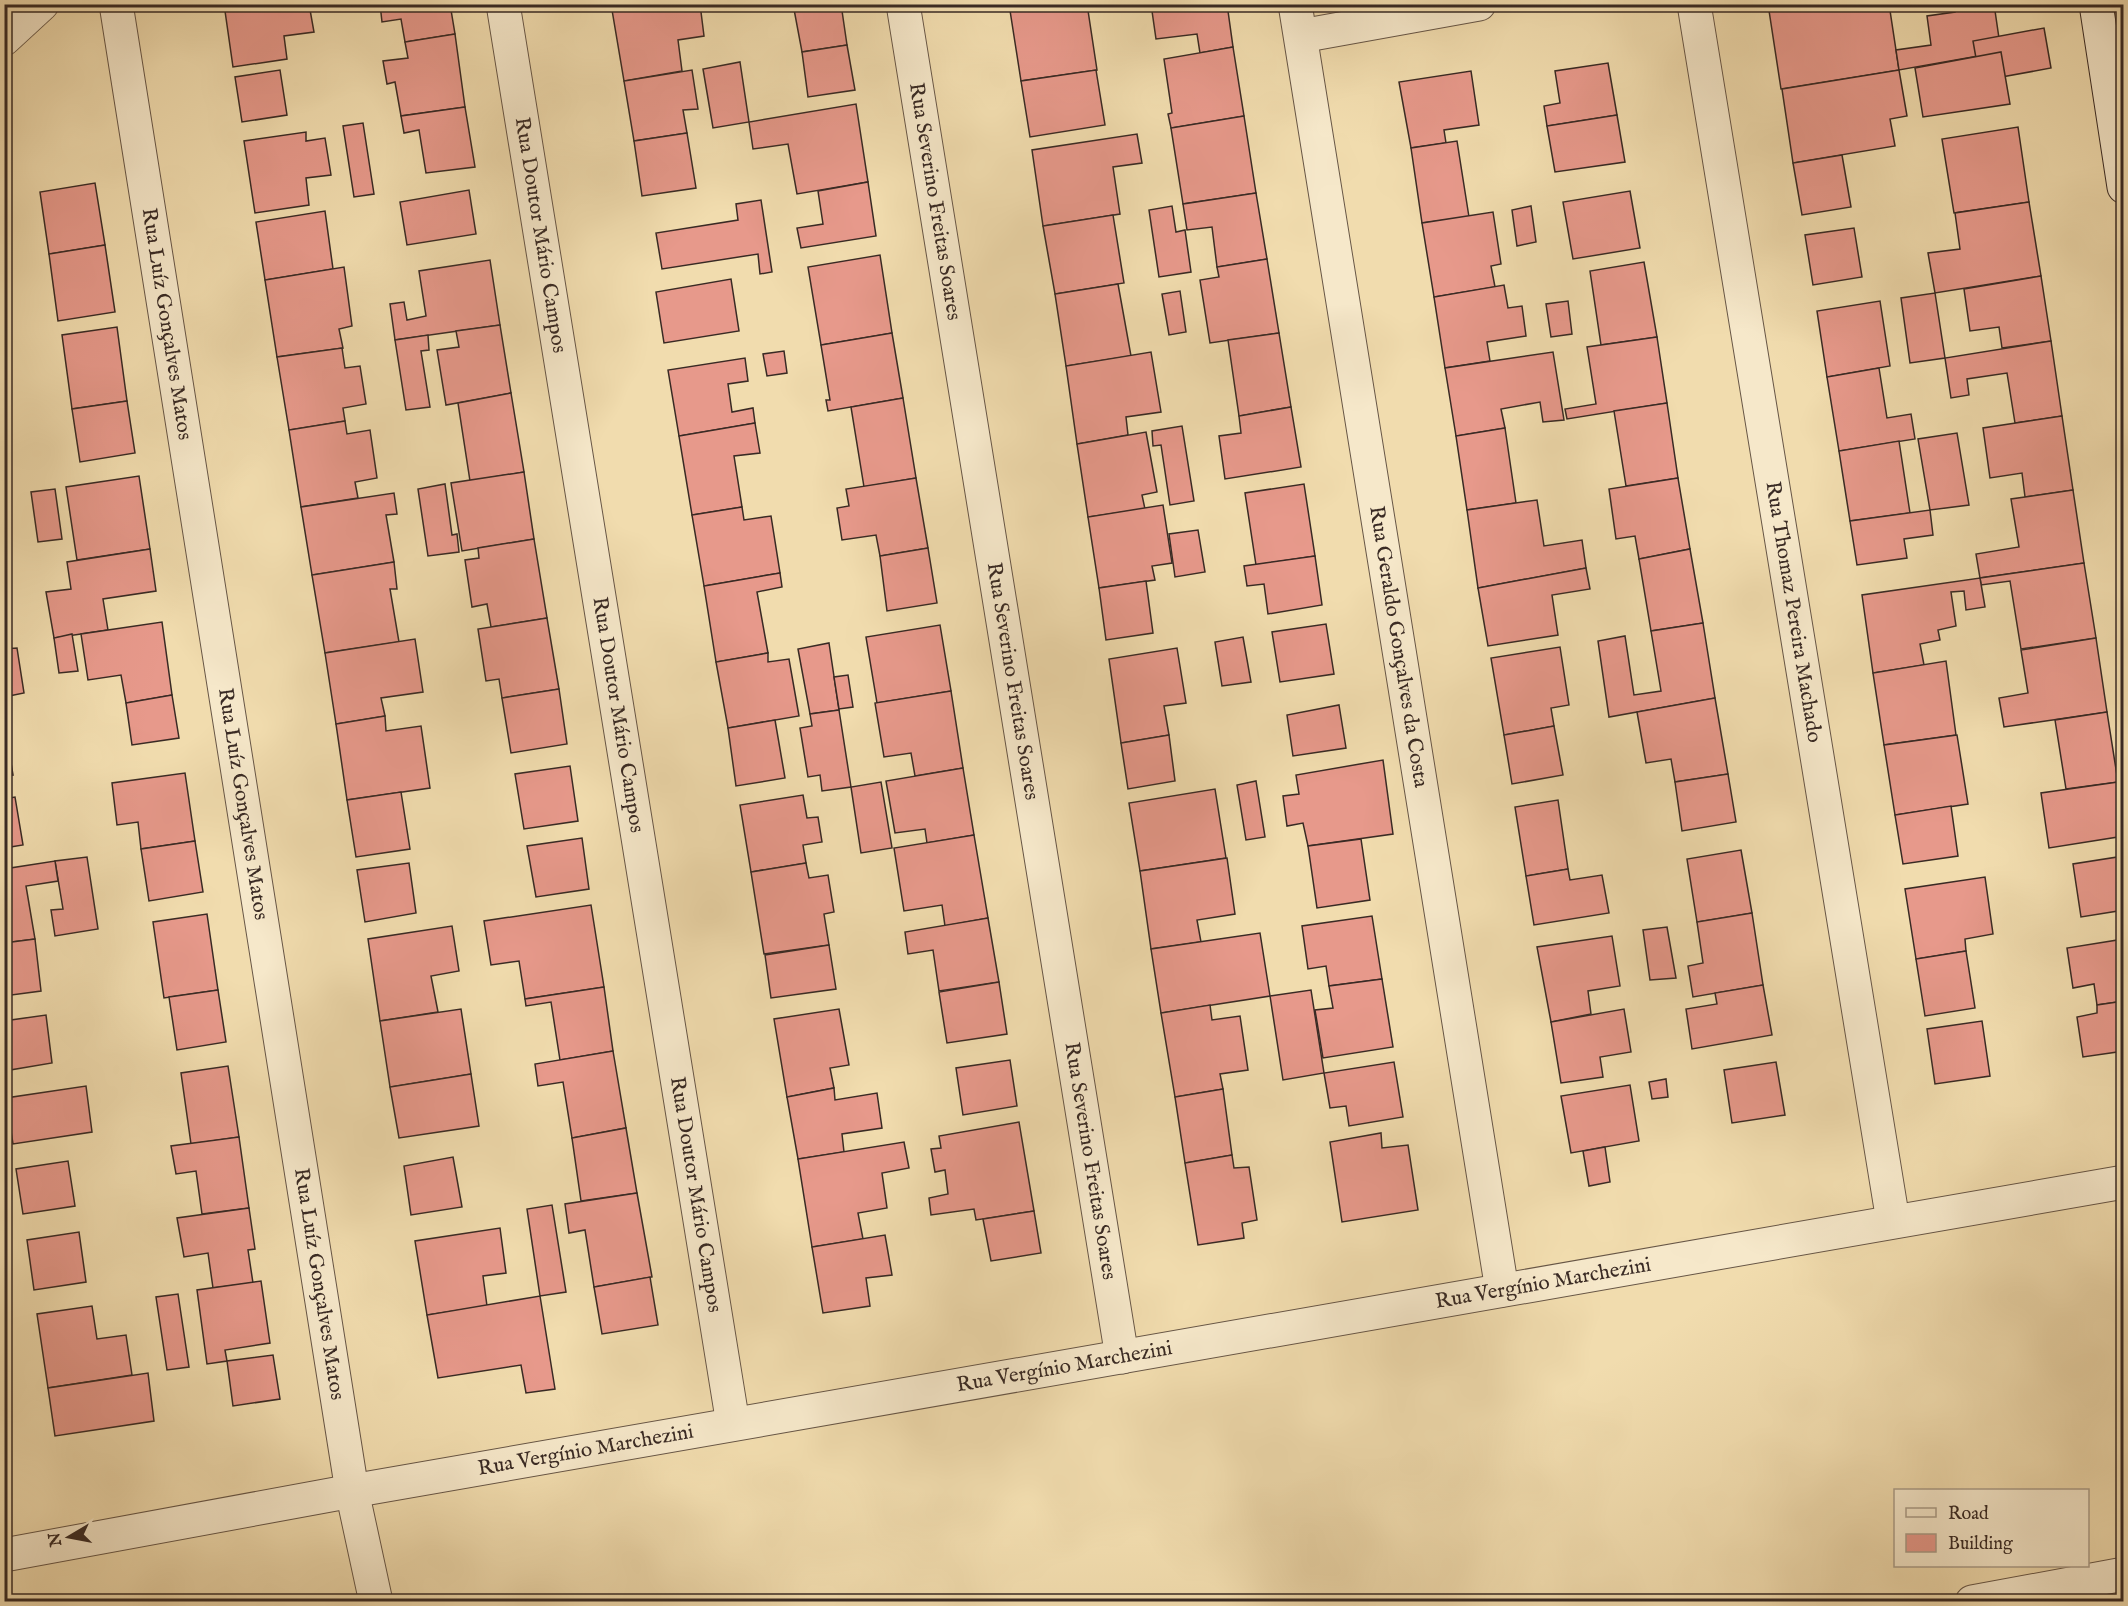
<svg xmlns="http://www.w3.org/2000/svg" width="2128" height="1606" viewBox="0 0 2128 1606" font-family="'IM FELL English',serif">
  <style>
    .building { fill: #e7998b; stroke: #392a24; stroke-width: 1.5 }
    .lines { fill: none; stroke-linecap: round; stroke-linejoin: round }
    .minor-casing { stroke: #675646; stroke-width: 35 }
    .secondary-casing { stroke: #392a24; stroke-width: 35 }
    .minor { stroke: #f6e8ca; stroke-width: 33 }
    .secondary { stroke: #f6e8ca; stroke-width: 33 }
    .labels { text-anchor: middle; dominant-baseline: central; stroke-width: 4.5; stroke-linejoin: round; paint-order: stroke }
    .street-label { font-size: 21px; fill: #392a24; stroke: #f6e8ca }
  </style>
  <rect width="100%" height="100%" fill="#f1dcae"/>
  <filter id="stains"><feTurbulence type="fractalNoise" baseFrequency=".00333" numOctaves="4"/><feColorMatrix values="0 0 0 0 .2 0 0 0 0 .09 0 0 0 0 .02 0 0 0 .5 -.17"/></filter>
  <radialGradient id="worn" r=".72"><stop offset=".6" stop-color="#630" stop-opacity="0"/><stop offset="1" stop-color="#630" stop-opacity=".3"/></radialGradient>
  <!-- building -->
  <g class="building">
    <polygon points="224,4 309,4 314,32 284,36 287,59 233,67"/>
    <polygon points="380,4 450,4 455,34 405,42 401,19 382,22"/>
    <polygon points="611,4 700,4 704,36 678,40 682,71 624,81"/>
    <polygon points="793,4 841,4 847,45 802,52"/>
    <polygon points="1009,4 1087,4 1097,70 1021,81"/>
    <polygon points="1151,4 1227,4 1233,47 1200,53 1197,34 1156,39"/>
    <polygon points="1768,4 1889,4 1899,70 1781,89"/>
    <polygon points="1954,4 1994,4 2001,52 1899,70 1896,50 1931,45 1927,16 1955,12"/>
    <polygon points="2044,28 2051,68 1980,81 1973,41"/>
    <polygon points="455,34 465,107 401,116 395,82 387,84 383,61 408,58 405,42"/>
    <polygon points="847,45 855,90 808,97 802,52"/>
    <polygon points="1233,47 1244,116 1171,128 1168,114 1172,113 1164,59"/>
    <polygon points="2001,52 2010,104 1923,117 1915,68"/>
    <polygon points="740,62 749,122 713,128 703,69"/>
    <polygon points="1608,63 1617,115 1547,126 1544,106 1560,103 1555,71"/>
    <polygon points="280,70 287,115 242,122 235,77"/>
    <polygon points="692,70 698,109 683,110 687,133 634,141 624,81"/>
    <polygon points="1096,70 1105,125 1030,137 1021,81"/>
    <polygon points="1899,70 1907,116 1890,119 1895,146 1793,163 1782,89"/>
    <polygon points="1471,71 1479,125 1444,130 1446,143 1411,148 1399,82"/>
    <polygon points="856,104 868,182 797,194 788,144 753,149 749,122"/>
    <polygon points="465,107 475,167 426,173 419,130 404,133 401,116"/>
    <polygon points="1617,115 1625,162 1555,172 1547,126"/>
    <polygon points="1244,116 1256,193 1183,204 1171,128"/>
    <polygon points="363,123 374,194 354,197 343,126"/>
    <polygon points="2018,127 2029,202 1954,213 1942,139"/>
    <polygon points="306,132 306,141 325,138 331,175 306,178 309,205 255,213 244,141"/>
    <polygon points="687,133 696,188 642,196 634,141"/>
    <polygon points="1137,134 1142,163 1113,167 1120,214 1043,226 1032,150"/>
    <polygon points="1457,141 1469,217 1422,223 1411,148"/>
    <polygon points="1842,155 1851,207 1802,215 1793,163"/>
    <polygon points="868,182 876,236 801,248 797,228 823,224 818,191"/>
    <polygon points="95,183 105,245 49,254 40,192"/>
    <polygon points="469,190 476,234 407,245 400,202"/>
    <polygon points="1630,191 1640,248 1573,259 1563,202"/>
    <polygon points="1256,193 1267,259 1217,267 1212,227 1187,230 1183,204"/>
    <polygon points="761,200 772,272 760,274 758,254 662,269 656,233 738,220 736,204"/>
    <polygon points="2029,202 2041,276 1935,293 1928,253 1960,249 1955,213"/>
    <polygon points="1172,206 1176,232 1185,230 1191,272 1159,277 1149,210"/>
    <polygon points="1531,206 1536,242 1517,246 1512,210"/>
    <polygon points="325,211 333,269 265,280 256,222"/>
    <polygon points="1493,212 1501,264 1491,266 1495,287 1434,297 1422,223"/>
    <polygon points="1113,215 1124,283 1055,294 1043,226"/>
    <polygon points="1854,228 1862,277 1813,285 1805,235"/>
    <polygon points="105,245 115,312 58,321 49,254"/>
    <polygon points="880,255 892,333 821,345 808,267"/>
    <polygon points="1267,259 1279,333 1210,343 1200,280 1219,277 1217,267"/>
    <polygon points="490,260 500,325 395,340 390,304 404,302 407,320 426,316 419,271"/>
    <polygon points="1644,262 1657,337 1601,345 1590,271"/>
    <polygon points="344,267 352,326 339,329 343,348 277,357 265,280"/>
    <polygon points="2041,276 2051,341 2002,348 1999,327 1970,331 1964,289"/>
    <polygon points="731,279 739,331 664,343 656,292"/>
    <polygon points="1118,284 1131,356 1066,366 1055,294"/>
    <polygon points="1504,285 1508,308 1522,306 1526,336 1487,342 1490,361 1445,368 1434,297"/>
    <polygon points="1180,291 1186,332 1169,335 1162,294"/>
    <polygon points="1935,293 1945,358 1910,363 1901,298"/>
    <polygon points="1568,301 1572,334 1551,337 1546,304"/>
    <polygon points="1880,301 1890,366 1827,377 1817,311"/>
    <polygon points="500,325 511,393 446,405 437,350 459,347 456,331"/>
    <polygon points="117,327 127,401 72,409 62,335"/>
    <polygon points="892,333 903,398 828,411 826,400 830,400 821,345"/>
    <polygon points="1279,333 1291,407 1239,416 1228,340"/>
    <polygon points="428,335 429,350 421,351 430,407 406,410 395,340"/>
    <polygon points="1657,337 1667,403 1567,419 1565,409 1596,404 1587,347"/>
    <polygon points="2051,341 2062,416 2015,423 2007,373 1967,379 1969,395 1951,398 1945,358"/>
    <polygon points="4,343 7,343 11,363 4,364"/>
    <polygon points="342,348 345,368 360,366 366,404 343,408 345,421 289,430 277,357"/>
    <polygon points="784,351 787,373 767,376 763,354"/>
    <polygon points="1151,352 1161,412 1126,417 1128,435 1077,444 1066,366"/>
    <polygon points="1553,352 1564,420 1543,422 1540,402 1501,409 1505,428 1456,436 1445,368"/>
    <polygon points="745,358 748,381 728,384 732,412 753,408 755,423 679,436 668,370"/>
    <polygon points="1879,368 1887,418 1911,414 1915,439 1839,451 1827,377"/>
    <polygon points="511,393 524,472 470,481 458,403"/>
    <polygon points="903,398 916,478 864,487 851,407"/>
    <polygon points="127,401 135,453 80,462 72,409"/>
    <polygon points="1667,403 1678,478 1626,486 1614,411"/>
    <polygon points="1291,407 1301,467 1225,479 1219,436 1241,433 1239,416"/>
    <polygon points="2062,416 2073,490 2025,497 2022,473 1990,478 1983,428"/>
    <polygon points="345,421 347,434 370,430 377,478 355,482 358,498 301,507 289,430"/>
    <polygon points="755,423 760,453 734,456 742,507 692,515 679,436"/>
    <polygon points="1182,426 1194,501 1170,505 1161,445 1153,446 1152,431"/>
    <polygon points="1505,428 1516,503 1467,510 1456,436"/>
    <polygon points="1146,432 1157,492 1142,495 1145,509 1088,517 1077,444"/>
    <polygon points="1957,433 1969,505 1930,510 1918,439"/>
    <polygon points="1899,441 1910,513 1850,521 1839,451"/>
    <polygon points="524,472 534,539 462,551 451,483"/>
    <polygon points="139,476 150,549 77,560 66,487"/>
    <polygon points="916,478 928,548 880,556 876,535 842,540 837,508 849,506 846,489"/>
    <polygon points="1678,478 1690,549 1639,559 1635,536 1616,539 1609,489"/>
    <polygon points="445,484 452,535 457,534 459,552 428,556 418,489"/>
    <polygon points="1304,484 1315,556 1256,565 1245,493"/>
    <polygon points="55,489 62,539 38,542 31,492"/>
    <polygon points="2073,490 2084,563 1980,578 1976,554 2019,547 2011,499"/>
    <polygon points="394,493 397,514 386,515 394,562 312,575 301,507"/>
    <polygon points="1537,500 1544,546 1582,540 1586,568 1478,588 1467,510"/>
    <polygon points="1163,505 1172,563 1152,566 1155,580 1099,588 1088,517"/>
    <polygon points="742,507 744,520 771,516 780,573 704,586 692,515"/>
    <polygon points="1930,510 1933,535 1904,539 1907,558 1857,565 1850,521"/>
    <polygon points="1198,530 1205,572 1175,577 1169,534"/>
    <polygon points="534,539 547,618 491,627 487,604 472,607 465,560 479,558 478,548"/>
    <polygon points="928,548 937,603 887,611 880,556"/>
    <polygon points="150,549 156,591 103,599 108,630 54,638 46,592 71,589 67,562"/>
    <polygon points="1690,549 1703,623 1651,631 1639,559"/>
    <polygon points="1315,556 1322,605 1268,614 1264,584 1247,586 1244,566"/>
    <polygon points="394,562 397,589 390,589 399,642 325,653 312,575"/>
    <polygon points="2084,563 2096,638 2021,649 2010,581 1981,585 1980,578"/>
    <polygon points="1586,568 1590,589 1552,595 1558,635 1488,646 1478,588"/>
    <polygon points="780,573 782,587 757,592 768,653 716,662 704,586"/>
    <polygon points="1980,578 1985,607 1966,610 1964,591 1951,592 1956,626 1938,630 1940,640 1920,644 1924,665 1873,673 1862,595"/>
    <polygon points="1146,581 1153,633 1106,640 1099,588"/>
    <polygon points="547,618 559,689 502,698 499,679 486,681 478,629"/>
    <polygon points="162,622 172,695 126,703 121,675 88,680 81,634"/>
    <polygon points="1703,623 1715,698 1609,717 1598,641 1625,636 1634,695 1661,691 1651,631"/>
    <polygon points="1326,624 1334,674 1280,682 1272,632"/>
    <polygon points="940,625 951,691 877,703 866,637"/>
    <polygon points="72,634 78,671 59,673 54,638"/>
    <polygon points="1243,637 1251,682 1222,686 1215,642"/>
    <polygon points="2096,638 2107,712 2004,727 1999,698 2028,693 2021,650"/>
    <polygon points="415,639 423,692 381,698 385,716 336,724 325,653"/>
    <polygon points="829,643 839,710 810,714 798,649"/>
    <polygon points="1560,647 1569,705 1551,708 1554,726 1504,735 1491,658"/>
    <polygon points="17,648 24,693 4,697 4,649"/>
    <polygon points="1177,648 1186,703 1164,706 1169,735 1121,743 1109,659"/>
    <polygon points="768,653 768,662 789,659 799,716 728,728 716,662"/>
    <polygon points="1946,661 1956,735 1884,745 1873,673"/>
    <polygon points="848,675 853,707 839,709 834,677"/>
    <polygon points="559,689 567,744 511,753 502,698"/>
    <polygon points="951,691 963,768 915,776 911,753 884,757 875,703"/>
    <polygon points="172,695 179,738 132,745 126,703"/>
    <polygon points="1715,698 1728,774 1675,782 1671,759 1646,763 1637,712"/>
    <polygon points="1339,705 1346,748 1293,756 1287,715"/>
    <polygon points="839,710 851,787 822,791 820,775 808,777 800,728 812,726 810,714"/>
    <polygon points="2107,712 2118,782 2066,789 2055,720"/>
    <polygon points="385,716 386,731 421,726 430,788 347,800 336,724"/>
    <polygon points="4,720 13,775 4,776"/>
    <polygon points="775,720 785,778 736,786 728,728"/>
    <polygon points="1554,726 1563,775 1512,784 1504,735"/>
    <polygon points="1169,735 1175,781 1128,789 1121,743"/>
    <polygon points="1957,735 1968,804 1895,815 1884,745"/>
    <polygon points="1383,760 1393,834 1308,846 1303,823 1287,826 1283,796 1299,794 1296,775"/>
    <polygon points="570,766 578,821 524,829 515,774"/>
    <polygon points="963,768 974,835 927,843 925,829 895,833 886,781"/>
    <polygon points="185,773 195,841 141,849 138,822 117,825 112,783"/>
    <polygon points="1728,774 1736,822 1682,831 1675,782"/>
    <polygon points="1256,781 1265,837 1246,840 1237,785"/>
    <polygon points="881,782 892,848 861,853 851,787"/>
    <polygon points="2118,782 2124,818 2124,836 2049,848 2041,793"/>
    <polygon points="1215,789 1226,858 1140,871 1129,803"/>
    <polygon points="401,792 410,849 356,857 347,800"/>
    <polygon points="803,795 807,818 818,817 822,842 803,845 806,863 751,872 740,805"/>
    <polygon points="15,797 23,845 4,848 4,799"/>
    <polygon points="1558,800 1568,869 1526,876 1515,807"/>
    <polygon points="1951,806 1958,856 1903,864 1895,815"/>
    <polygon points="974,835 988,918 945,926 942,905 904,911 894,848"/>
    <polygon points="582,838 589,889 536,897 527,846"/>
    <polygon points="1361,839 1370,900 1317,908 1308,846"/>
    <polygon points="195,841 203,892 149,901 141,849"/>
    <polygon points="1741,850 1752,913 1697,922 1687,859"/>
    <polygon points="2124,856 2124,910 2081,917 2073,864"/>
    <polygon points="87,857 98,929 55,936 51,910 63,909 55,861"/>
    <polygon points="1227,858 1235,914 1197,920 1201,942 1151,949 1140,871"/>
    <polygon points="55,861 58,881 26,886 35,939 4,943 4,869"/>
    <polygon points="409,863 416,913 365,922 357,870"/>
    <polygon points="806,863 809,878 828,875 834,912 824,914 829,945 764,954 751,872"/>
    <polygon points="1568,869 1570,880 1602,875 1609,913 1534,925 1526,876"/>
    <polygon points="1985,877 1993,934 1965,939 1966,951 1916,959 1905,889"/>
    <polygon points="591,905 604,987 525,999 519,961 491,965 484,921"/>
    <polygon points="1752,913 1763,985 1693,997 1688,966 1703,963 1697,922"/>
    <polygon points="207,914 218,990 164,998 153,922"/>
    <polygon points="1372,916 1382,979 1329,986 1326,966 1308,969 1302,926"/>
    <polygon points="988,918 999,982 939,991 933,950 908,954 905,932"/>
    <polygon points="452,926 459,971 431,976 438,1012 380,1021 368,939"/>
    <polygon points="1667,927 1676,978 1650,980 1643,930"/>
    <polygon points="1260,933 1270,996 1161,1013 1151,949"/>
    <polygon points="1612,936 1620,986 1588,991 1591,1014 1551,1022 1537,947"/>
    <polygon points="35,939 41,991 4,996 4,943"/>
    <polygon points="2124,939 2124,1001 2097,1005 2094,984 2073,988 2067,948"/>
    <polygon points="829,945 836,989 771,998 765,955"/>
    <polygon points="1966,951 1975,1008 1925,1016 1916,959"/>
    <polygon points="1382,979 1393,1047 1323,1058 1315,1010 1333,1008 1329,986"/>
    <polygon points="999,982 1007,1034 947,1043 939,992"/>
    <polygon points="1763,985 1772,1035 1692,1049 1686,1009 1717,1004 1715,993"/>
    <polygon points="604,987 613,1051 560,1060 551,1002 526,1006 525,999"/>
    <polygon points="218,990 226,1042 177,1050 169,997"/>
    <polygon points="1311,990 1324,1073 1283,1080 1270,996"/>
    <polygon points="2124,1001 2124,1051 2083,1057 2077,1017 2097,1013 2097,1005"/>
    <polygon points="1210,1005 1212,1020 1240,1016 1248,1070 1220,1074 1223,1089 1175,1097 1161,1013"/>
    <polygon points="461,1009 471,1074 390,1087 380,1021"/>
    <polygon points="839,1009 849,1065 830,1068 834,1088 787,1097 774,1019"/>
    <polygon points="1624,1009 1631,1052 1600,1057 1603,1077 1561,1083 1551,1022"/>
    <polygon points="46,1015 52,1063 4,1071 4,1021"/>
    <polygon points="1982,1021 1990,1076 1935,1084 1927,1029"/>
    <polygon points="613,1051 626,1128 572,1138 563,1082 538,1086 535,1064"/>
    <polygon points="1010,1060 1017,1106 963,1115 956,1068"/>
    <polygon points="1394,1062 1403,1117 1349,1126 1346,1106 1330,1108 1324,1073"/>
    <polygon points="1776,1062 1785,1115 1732,1123 1724,1070"/>
    <polygon points="228,1066 239,1137 191,1144 181,1073"/>
    <polygon points="471,1074 479,1126 399,1138 390,1087"/>
    <polygon points="1666,1079 1668,1097 1652,1099 1649,1082"/>
    <polygon points="1630,1085 1639,1141 1571,1153 1561,1096"/>
    <polygon points="86,1086 92,1132 13,1144 6,1098"/>
    <polygon points="834,1088 835,1100 877,1093 882,1128 842,1134 844,1152 798,1159 787,1097"/>
    <polygon points="1223,1089 1232,1155 1185,1163 1175,1097"/>
    <polygon points="1019,1122 1034,1211 976,1220 974,1209 931,1215 929,1198 948,1194 945,1170 935,1172 931,1149 941,1148 939,1136"/>
    <polygon points="626,1128 637,1193 581,1201 572,1138"/>
    <polygon points="1381,1133 1382,1148 1408,1145 1418,1210 1342,1222 1330,1142"/>
    <polygon points="239,1137 249,1208 202,1214 196,1171 176,1174 171,1146"/>
    <polygon points="904,1142 909,1168 882,1173 887,1208 858,1213 863,1239 812,1247 798,1159"/>
    <polygon points="1605,1147 1610,1182 1589,1186 1583,1151"/>
    <polygon points="1232,1155 1234,1168 1249,1167 1257,1220 1242,1223 1244,1238 1198,1245 1185,1163"/>
    <polygon points="453,1157 462,1207 411,1215 404,1166"/>
    <polygon points="68,1161 75,1206 23,1214 16,1169"/>
    <polygon points="637,1193 652,1277 594,1287 585,1230 569,1233 565,1204"/>
    <polygon points="552,1205 566,1292 540,1296 527,1209"/>
    <polygon points="249,1208 255,1249 248,1250 253,1283 213,1288 208,1253 184,1257 177,1218"/>
    <polygon points="1034,1211 1041,1253 991,1261 983,1219"/>
    <polygon points="500,1228 506,1273 483,1276 487,1306 427,1315 415,1241"/>
    <polygon points="79,1232 86,1282 34,1290 27,1240"/>
    <polygon points="885,1235 892,1275 866,1278 870,1306 823,1313 812,1247"/>
    <polygon points="650,1277 658,1325 602,1334 594,1287"/>
    <polygon points="261,1281 270,1343 225,1350 227,1361 207,1364 197,1290"/>
    <polygon points="178,1294 189,1367 167,1370 156,1297"/>
    <polygon points="540,1296 555,1389 526,1393 521,1365 438,1378 427,1315"/>
    <polygon points="92,1306 97,1339 126,1335 132,1375 48,1388 37,1314"/>
    <polygon points="273,1355 280,1399 233,1406 227,1361"/>
    <polygon points="148,1373 154,1421 55,1436 48,1388"/>
  </g>
  <g class="lines">
    <defs>
      <g id="minor">
        <path id="s1" d="M116 4 352 1491 376 1602"/>
        <path id="s2" d="M503 4 733 1424"/>
        <path id="s3" d="M903 4 1122 1357"/>
        <path id="s4" d="M1295 4 1502 1290"/>
        <path id="s5" d="M1694 4 1893 1221"/>
        <polyline points="1301,36 1479,4"/>
        <polyline points="4,39 42,4"/>
        <path id="s6" d="M4 1555 352 1491 2124 1182"/>
        <polyline points="1972,1602 2124,1574"/>
      </g>
      <polyline id="secondary" points="2096,4 2124,187"/>
    </defs>
    <!-- minor casing -->
    <use href="#minor" class="minor-casing"/>
    <!-- secondary casing -->
    <use href="#secondary" class="secondary-casing"/>
    <!-- minor -->
    <use href="#minor" class="minor"/>
    <!-- secondary -->
    <use href="#secondary" class="secondary"/>
  </g>
  <g class="labels">
    <!-- street labels -->
    <g class="street-label">
      <text stroke="none"><textPath href="#s3" startOffset="200">Rua Severino Freitas Soares</textPath></text>
      <text stroke="none"><textPath href="#s2" startOffset="234">Rua Doutor Mário Campos</textPath></text>
      <text stroke="none"><textPath href="#s1" startOffset="324">Rua Luíz Gonçalves Matos</textPath></text>
      <text stroke="none"><textPath href="#s5" startOffset="616">Rua Thomaz Pereira Machado</textPath></text>
      <text stroke="none"><textPath href="#s4" startOffset="651">Rua Geraldo Gonçalves da Costa</textPath></text>
      <text stroke="none"><textPath href="#s3" startOffset="686">Rua Severino Freitas Soares</textPath></text>
      <text stroke="none"><textPath href="#s2" startOffset="720">Rua Doutor Mário Campos</textPath></text>
      <text stroke="none"><textPath href="#s1" startOffset="810">Rua Luíz Gonçalves Matos</textPath></text>
      <text stroke="none"><textPath href="#s3" startOffset="1172">Rua Severino Freitas Soares</textPath></text>
      <text stroke="none"><textPath href="#s2" startOffset="1206">Rua Doutor Mário Campos</textPath></text>
      <text stroke="none"><textPath href="#s6" startOffset="1563">Rua Vergínio Marchezini</textPath></text>
      <text stroke="none"><textPath href="#s1" startOffset="1296">Rua Luíz Gonçalves Matos</textPath></text>
      <text stroke="none"><textPath href="#s6" startOffset="1077">Rua Vergínio Marchezini</textPath></text>
      <text stroke="none"><textPath href="#s6" startOffset="591">Rua Vergínio Marchezini</textPath></text>
    </g>
  </g>
  <!-- margin -->
  <rect width="2128" height="1606" fill="none" stroke="#f1dcae" stroke-width="24"/>
  <rect x="6" y="6" width="2116" height="1594" fill="none" stroke="#392a24" stroke-width="3"/>
  <rect x="12" y="12" width="2104" height="1582" fill="none" stroke="#392a24" stroke-width="1.5"/>
  <!-- legend -->
  <rect x="1894" y="1489" width="195" height="78" fill="#f6e8ca" stroke="#aa9c88" stroke-width="1.5"/>
  <rect x="1906" y="1508" width="30" height="9" fill="#f6e8ca" stroke="#aa9c88" stroke-width="1.5"/>
  <text x="1948" y="1519" font-size="18" fill="#392a24">Road</text>
  <rect x="1906" y="1534" width="30" height="18" fill="#e7998b" stroke="#aa9c88" stroke-width="1.5"/>
  <text x="1948" y="1549" font-size="18" fill="#392a24">Building</text>
  <!-- north arrow -->
  <g transform="translate(69 1537) rotate(260)" stroke="#f6e8ca" stroke-width="4.5" paint-order="stroke">
  <path d="M0-4.5L10 22L0 15L-10 22Z" fill="#392a24"/>
  <text y="-9" font-size="16" font-weight="bold" text-anchor="middle" fill="#392a24">N</text>
  </g>
  <rect width="100%" height="100%" filter="url(#stains)"/>
  <rect width="100%" height="100%" fill="url(#worn)"/>
</svg>
